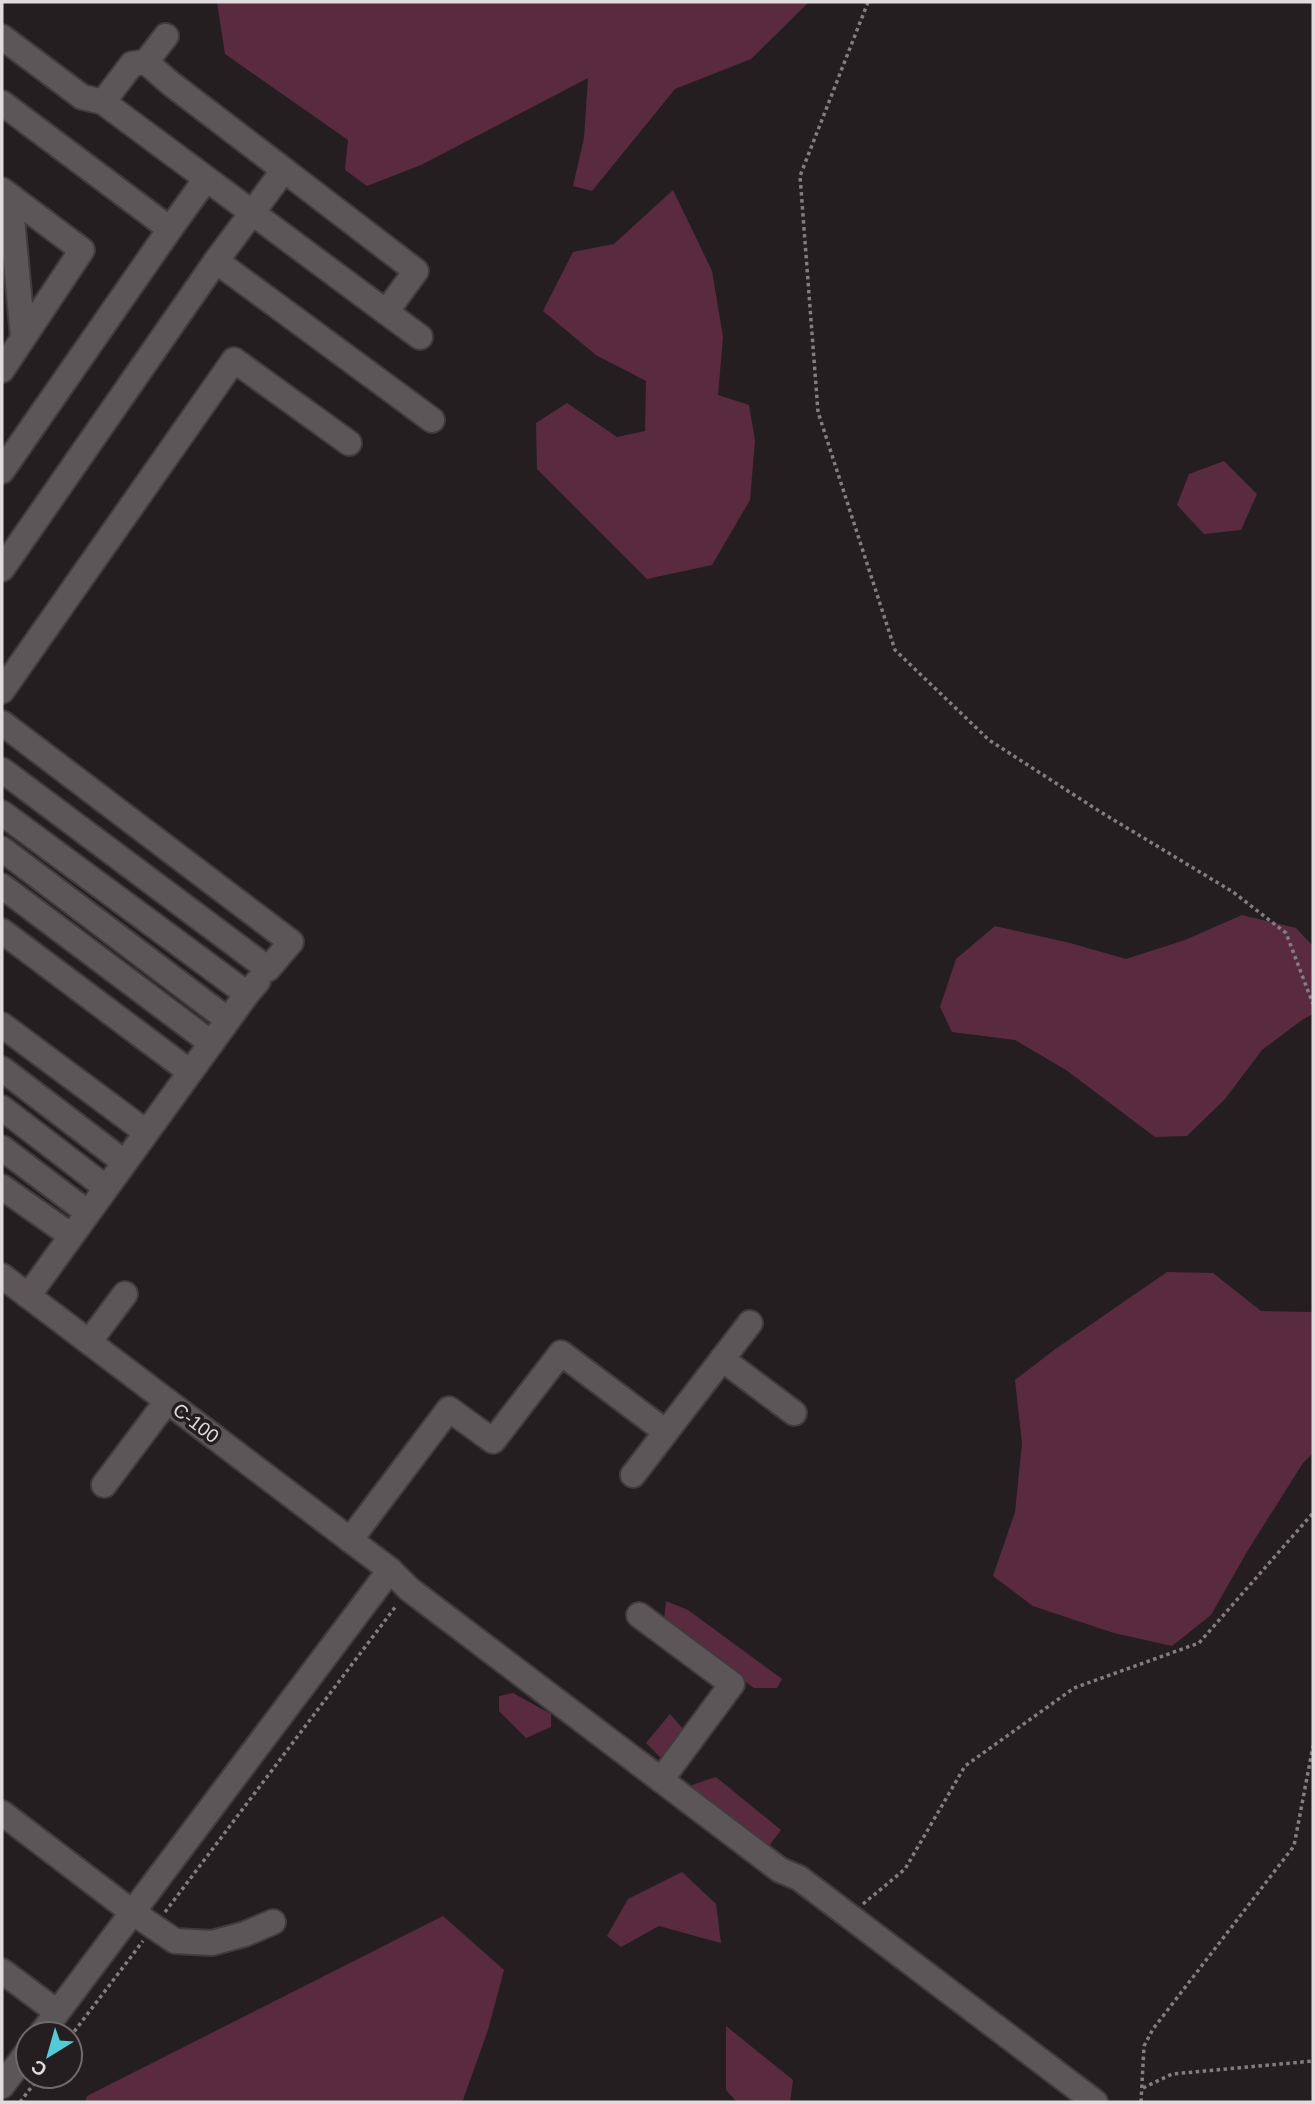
<svg xmlns="http://www.w3.org/2000/svg" width="1315" height="2104" viewBox="0 0 1315 2104" font-family="Arial,sans-serif">
  <style>
    .green { fill: #5a2b3f }
    .lines { fill: none; stroke-linecap: round; stroke-linejoin: round }
    .minor-casing { stroke: #403b3d; stroke-width: 28 }
    .path { stroke: #827d7f; stroke-width: 3.5; stroke-dasharray: 3.5 3.5; stroke-linecap: butt }
    .minor { stroke: #5d5659; stroke-width: 24 }
    .labels { text-anchor: middle; dominant-baseline: central; stroke-width: 7; stroke-linejoin: round; paint-order: stroke }
    .street-label { font-size: 19px; fill: #e0dcdd; stroke: #241e21 }
  </style>
  <rect width="100%" height="100%" fill="#241e21"/>
  <!-- green -->
  <g class="green">
    <polygon points="217,2 809,2 751,59 675,89 592,191 573,186 584,138 588,78 421,165 367,186 345,170 348,140 225,54"/>
    <polygon points="673,190 712,271 723,337 718,395 749,405 755,440 750,500 712,565 647,579 537,469 536,423 567,403 617,437 645,431 646,381 596,355 543,311 573,252 614,244"/>
    <polygon points="1224,461 1257,494 1241,530 1204,534 1177,505 1189,474"/>
    <polygon points="1242,915 1296,928 1313,946 1313,1014 1302,1020 1262,1050 1225,1099 1187,1136 1155,1137 1066,1070 1015,1040 952,1032 940,1007 956,959 995,926 1070,943 1126,959 1185,940"/>
    <polygon points="1167,1272 1213,1273 1261,1311 1311,1312 1313,1309 1313,1453 1303,1463 1248,1550 1211,1615 1172,1646 1114,1633 1033,1606 993,1576 1015,1512 1022,1443 1015,1380 1054,1350"/>
    <polygon points="666,1601 688,1610 782,1679 777,1688 754,1688 664,1620"/>
    <polygon points="513,1693 551,1714 551,1727 526,1738 499,1711 499,1696"/>
    <polygon points="670,1714 683,1729 680,1739 663,1760 646,1743"/>
    <polygon points="716,1777 781,1830 768,1847 686,1787"/>
    <polygon points="682,1872 716,1904 721,1943 659,1926 621,1947 607,1936 628,1899"/>
    <polygon points="443,1916 504,1970 488,2030 463,2100 460,2102 85,2102 87,2096"/>
    <polygon points="726,2026 793,2080 790,2102 737,2102 726,2090"/>
  </g>
  <g class="lines">
    <defs>
      <g id="minor">
        <polyline points="2,37 82,97 103,102 386,312 416,271 284,170 216,261 2,569"/>
        <polyline points="146,62 170,83 284,170"/>
        <polyline points="103,102 132,64 146,62 166,36"/>
        <polyline points="2,103 170,229 206,179"/>
        <polyline points="2,190 82,250 2,370"/>
        <polyline points="10,196 23,338"/>
        <polyline points="216,261 432,420"/>
        <polyline points="386,312 420,337"/>
        <polyline points="2,471 170,229"/>
        <polyline points="2,691 234,360 349,443"/>
        <polyline points="2,723 291,942 268,969 2,770"/>
        <polyline points="2,813 247,994 258,981"/>
        <polyline points="2,849 228,1020"/>
        <polyline points="2,886 211,1043"/>
        <polyline points="2,931 190,1072"/>
        <polyline points="2,1025 146,1132"/>
        <polyline points="2,1069 124,1162"/>
        <polyline points="2,1108 105,1187"/>
        <polyline points="2,1148 87,1212"/>
        <polyline points="2,1187 70,1235"/>
        <polyline points="2,1276 390,1570 409,1589 780,1870 799,1878 1095,2102"/>
        <polyline points="28,1296 247,994"/>
        <polyline points="89,1342 125,1294"/>
        <polyline points="722,1359 794,1413"/>
        <polyline points="633,1475 666,1432"/>
        <polyline points="104,1485 167,1401"/>
        <polyline points="350,1540 449,1409 493,1441 561,1353 666,1432 750,1323"/>
        <polyline points="639,1615 732,1684 661,1780"/>
        <polyline points="2,1813 132,1912 175,1941 212,1943 245,1934 273,1922"/>
        <polyline points="2,1971 57,2012"/>
        <polyline points="41,2034 390,1570"/>
        <polyline points="2,2086 28,2051"/>
      </g>
    </defs>
    <!-- minor casing -->
    <use href="#minor" class="minor-casing"/>
    <!-- path -->
    <g class="path">
      <polyline points="868,2 800,176 818,412 895,650 989,740 1099,811 1233,892 1286,933 1313,1004"/>
      <polyline points="863,1904 905,1869 965,1766 1074,1688 1199,1643 1313,1513"/>
      <polyline points="165,1912 396,1606"/>
      <polyline points="70,2037 143,1941"/>
      <polyline points="1143,2088 1172,2074 1313,2061"/>
      <polyline points="20,2102 40,2076"/>
      <polyline points="1141,2102 1144,2046 1153,2029 1294,1846 1313,1746"/>
    </g>
    <!-- minor -->
    <use href="#minor" class="minor"/>
  </g>
  <g class="labels">
    <!-- street labels -->
    <g class="street-label">
      <text transform="translate(196 1423) rotate(37)">С-100</text>
    </g>
  </g>
  <!-- border -->
  <rect width="1315" height="2104" fill="none" stroke="#e0dcdd" stroke-width="7"/>
  <!-- north arrow -->
  <g transform="translate(49 2055) rotate(217)"><circle r="33" fill="#241e21" stroke="#6f6a6c" stroke-width="2"/>
  <path d="M0-5L12 26L0 18L-12 26Z" fill="#52cbd7"/>
  <text y="-10" font-size="19" font-weight="bold" text-anchor="middle" fill="#e0dcdd">С</text>
  </g>
</svg>
